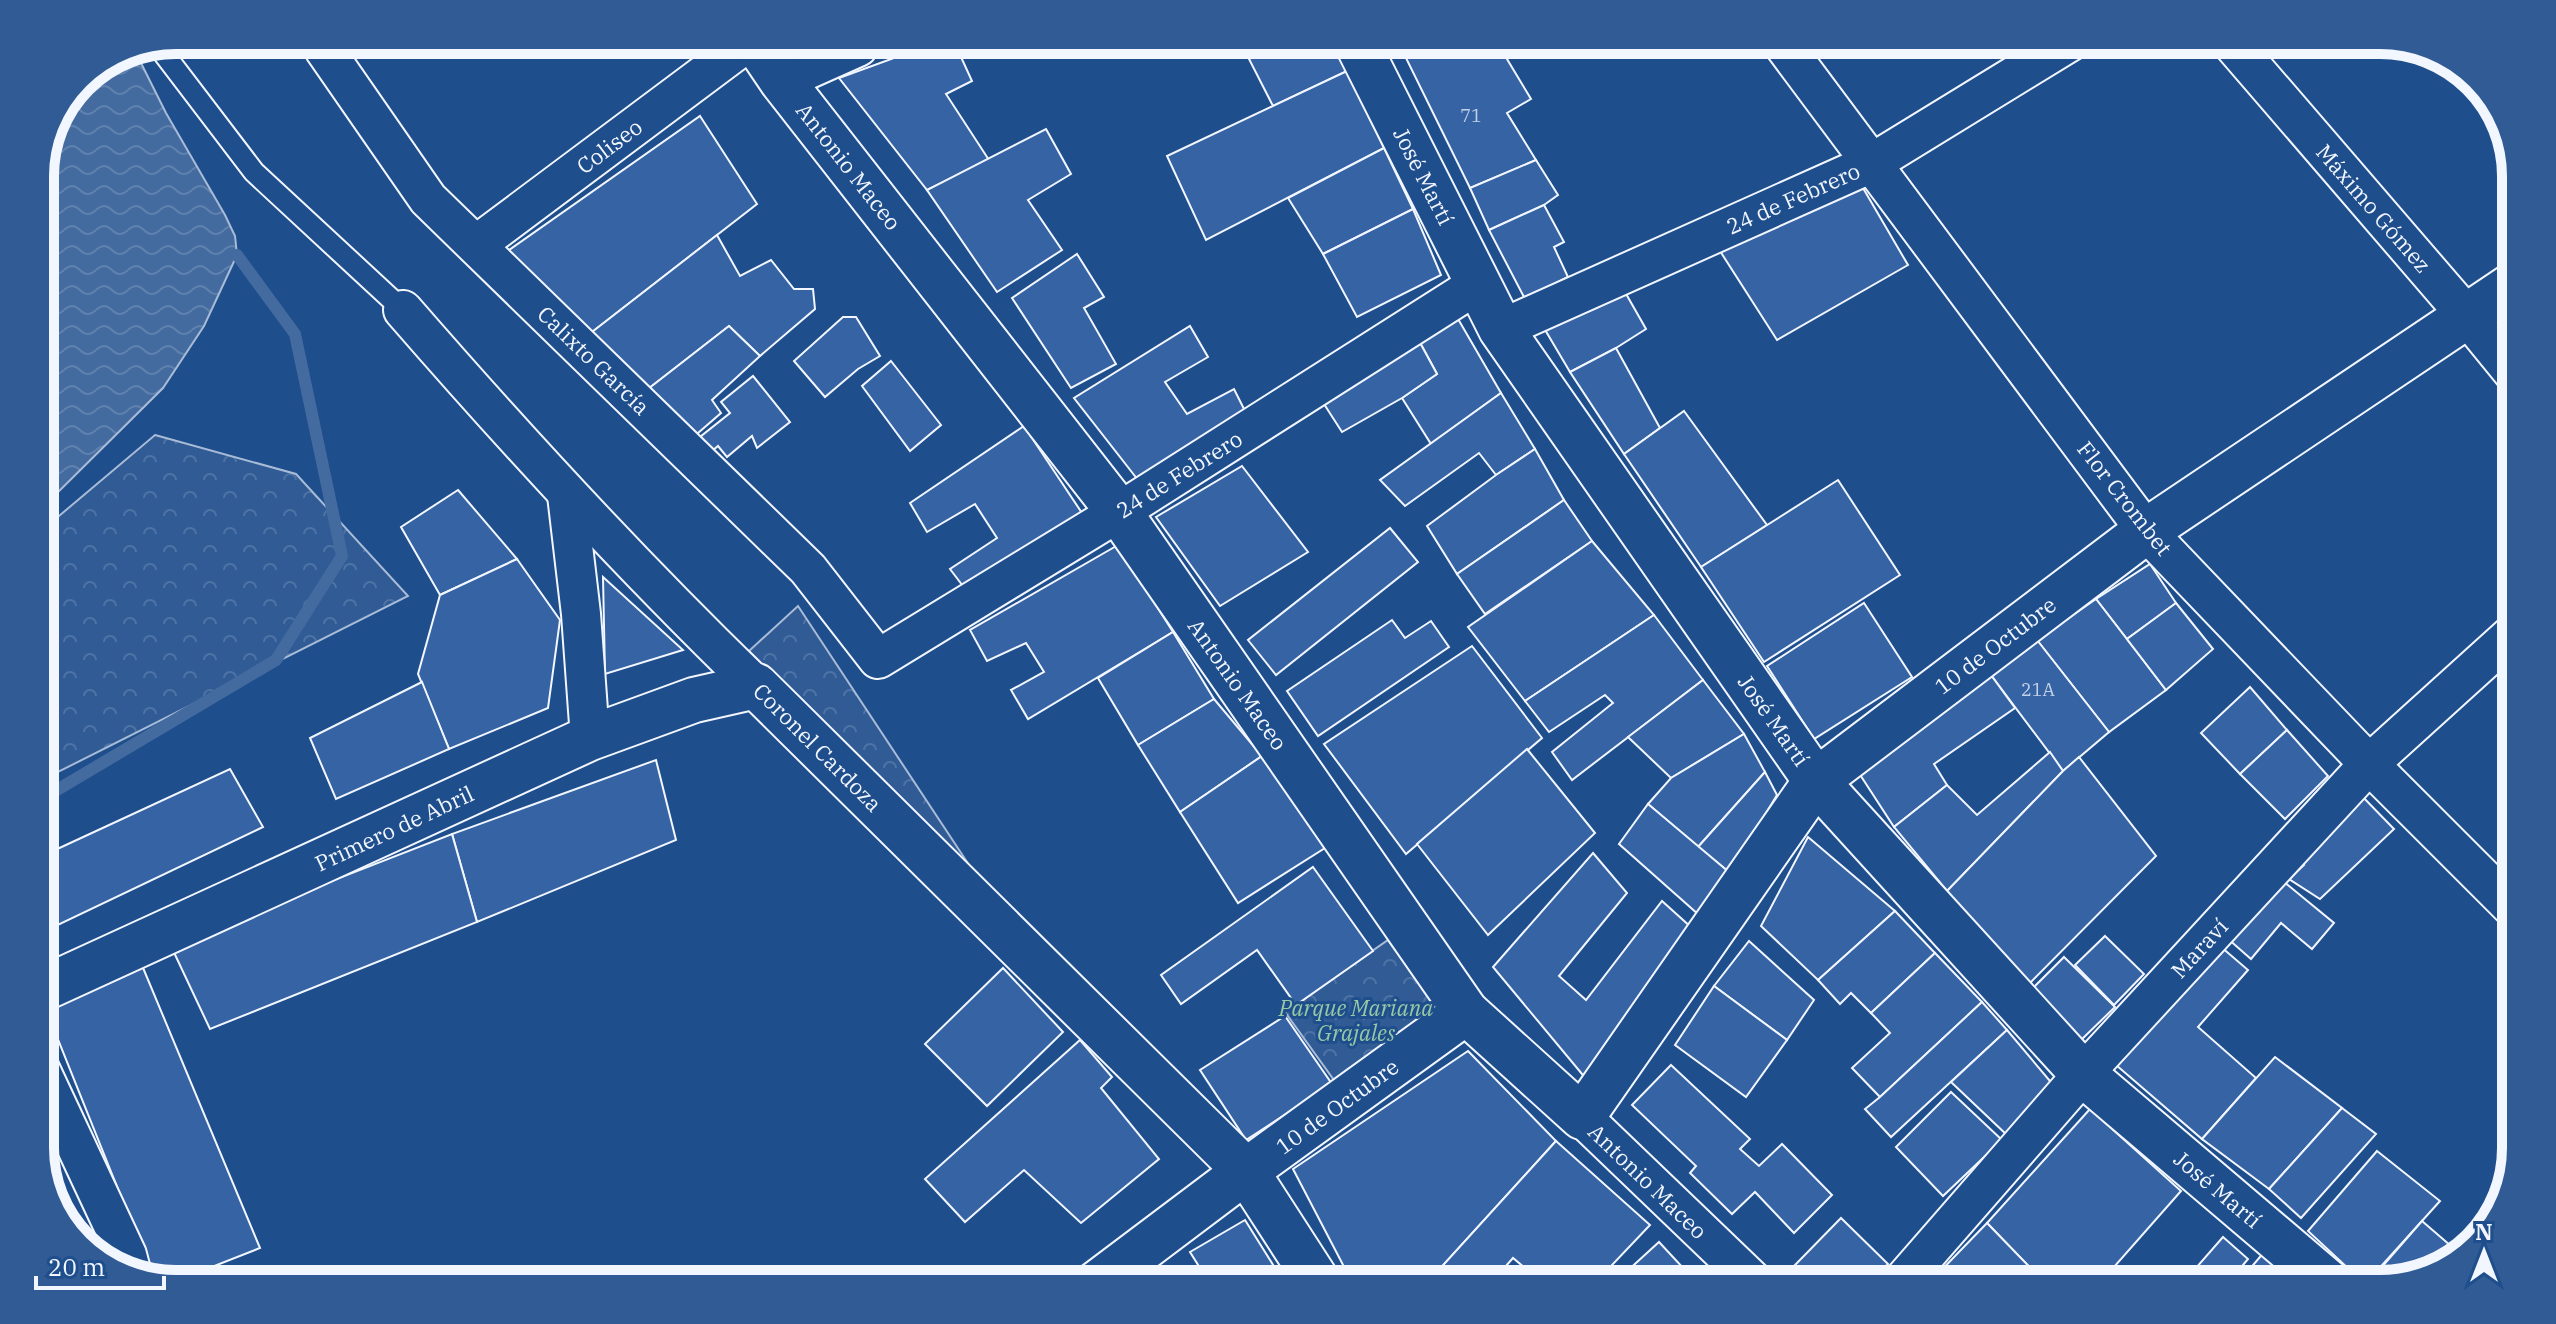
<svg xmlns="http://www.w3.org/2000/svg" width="2556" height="1324" viewBox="0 0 2556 1324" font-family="'IBM Plex Serif',serif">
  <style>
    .forest { fill: url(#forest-crowns); stroke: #a8bbd7; stroke-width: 2 }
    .water { fill: url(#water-waves); stroke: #a8bbd7; stroke-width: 2 }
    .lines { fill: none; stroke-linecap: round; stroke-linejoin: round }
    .stream { stroke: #446ba0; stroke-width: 12 }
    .building { fill: #3563a3; stroke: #f2f6ff; stroke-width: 2 }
    .service-casing { stroke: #f2f6ff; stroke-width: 24 }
    .minor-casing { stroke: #f2f6ff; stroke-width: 42 }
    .tertiary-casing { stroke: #f2f6ff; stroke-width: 48 }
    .secondary-casing { stroke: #f2f6ff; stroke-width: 48 }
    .primary-casing { stroke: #f2f6ff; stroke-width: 48 }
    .service { stroke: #1f4e8c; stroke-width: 20 }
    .minor { stroke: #1f4e8c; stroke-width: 38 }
    .tertiary { stroke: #1f4e8c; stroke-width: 44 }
    .secondary { stroke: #1f4e8c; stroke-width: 44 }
    .primary { stroke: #1f4e8c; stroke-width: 44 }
    .labels { text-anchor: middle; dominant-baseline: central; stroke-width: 6; stroke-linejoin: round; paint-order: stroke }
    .number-label { font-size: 18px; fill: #c3d1e8 }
    .street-label { font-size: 22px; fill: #f2f6ff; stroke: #1f4e8c }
    .park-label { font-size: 22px; font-style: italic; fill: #97c8a6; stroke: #1f4e8c }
    .rim { fill: none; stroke: #f2f6ff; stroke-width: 10 }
  </style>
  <defs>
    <pattern id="forest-crowns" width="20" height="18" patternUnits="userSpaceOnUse" patternTransform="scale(2)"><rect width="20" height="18" fill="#305b95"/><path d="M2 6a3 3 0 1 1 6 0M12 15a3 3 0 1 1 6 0" fill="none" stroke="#4e73a5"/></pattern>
    <pattern id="water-waves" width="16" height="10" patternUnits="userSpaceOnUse" patternTransform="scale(2)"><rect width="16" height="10" fill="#446ba0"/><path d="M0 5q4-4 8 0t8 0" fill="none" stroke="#5f81ae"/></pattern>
  </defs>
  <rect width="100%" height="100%" fill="#1f4e8c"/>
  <!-- forest -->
  <g class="forest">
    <polygon points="2516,305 2516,352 2490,322"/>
    <polygon points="155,435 296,474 408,596 40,781 40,532"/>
    <polygon points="798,606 975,874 749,651"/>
    <polygon points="1388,940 1433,1003 1433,1022 1339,1087 1285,1012"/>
  </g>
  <!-- water -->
  <polygon class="water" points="124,50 135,50 139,59 166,113 225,215 235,236 237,255 204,326 163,388 40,510 40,167 80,79"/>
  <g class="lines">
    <!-- stream -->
    <polyline class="stream" points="40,800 276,660 342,556 295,334 237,255"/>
  </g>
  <!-- building -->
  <g class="building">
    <polygon points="1399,44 1427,44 1405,56"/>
    <polygon points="1427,44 1530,44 1507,59 1531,99 1507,113 1536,160 1470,188 1405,56"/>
    <polygon points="1277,45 1335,45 1347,71 1273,106 1249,59"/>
    <polygon points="956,46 972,81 946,94 989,160 927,190 839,78 924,47"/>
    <polygon points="1347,71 1384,148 1206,240 1167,156"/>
    <polygon points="700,116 757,204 583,339 499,257"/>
    <polygon points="1046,129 1071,174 1028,200 1062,250 997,292 927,190"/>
    <polygon points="1384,148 1413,209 1323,254 1288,198"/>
    <polygon points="1536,160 1558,195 1544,205 1489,230 1470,188"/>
    <polygon points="1863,188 1908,265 1777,340 1720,251"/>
    <polygon points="1544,205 1564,242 1554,247 1568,277 1525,299 1489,230"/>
    <polygon points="1413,209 1441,275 1357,317 1323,254"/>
    <polygon points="717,235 740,276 771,260 794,289 813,289 815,309 760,356 729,326 639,396 583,339"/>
    <polygon points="1077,254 1104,297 1084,308 1116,364 1071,388 1012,298"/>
    <polygon points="1621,285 1646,329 1616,348 1570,372 1544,328"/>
    <polygon points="1454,312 1501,393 1431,444 1402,398 1437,374 1418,339"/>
    <polygon points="843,317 856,317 880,356 858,369 825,397 794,361"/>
    <polygon points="729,326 760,356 712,400 721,413 690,440 639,396"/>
    <polygon points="1190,326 1208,357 1165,382 1187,414 1234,389 1246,413 1138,480 1074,398"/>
    <polygon points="1418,339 1437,374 1402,398 1342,432 1324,404"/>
    <polygon points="1616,348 1660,428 1624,454 1570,372"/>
    <polygon points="891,361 941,425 910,451 862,386"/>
    <polygon points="753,376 790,422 757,448 752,436 727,457 718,446 712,451 700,437 730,413 721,402"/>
    <polygon points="1501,393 1535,449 1496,475 1479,453 1405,506 1380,480"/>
    <polygon points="1684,411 1767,525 1701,567 1624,454"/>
    <polygon points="1024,426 1082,513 966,590 950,569 997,538 975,504 927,532 910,503"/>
    <polygon points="1535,449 1564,500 1457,574 1427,526 1496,475"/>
    <polygon points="1242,466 1308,552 1220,606 1156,517"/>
    <polygon points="1838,480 1900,575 1764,662 1701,567"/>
    <polygon points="458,490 517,559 440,595 401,527"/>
    <polygon points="1564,500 1592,541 1485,614 1457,574"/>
    <polygon points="1390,528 1418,562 1276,675 1248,640"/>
    <polygon points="1592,541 1654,615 1525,701 1468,627"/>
    <polygon points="1118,545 1173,632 1028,719 1011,690 1044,672 1026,643 987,661 970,630"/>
    <polygon points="517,559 560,620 548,708 449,749 418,674 440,595"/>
    <polygon points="2150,564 2176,603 2127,639 2096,599"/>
    <polygon points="603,577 683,650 605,674"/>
    <polygon points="2096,599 2166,690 2109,732 2037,640"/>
    <polygon points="1864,603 1912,677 1814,739 1767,666"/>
    <polygon points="2176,603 2213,649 2166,690 2127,639"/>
    <polygon points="1654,615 1703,680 1572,780 1552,752 1613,703 1605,695 1549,732 1525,701"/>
    <polygon points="1392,620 1405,638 1431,621 1449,647 1318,736 1287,691"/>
    <polygon points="1173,632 1214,699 1138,745 1098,678"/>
    <polygon points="2037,640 2109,732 2063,771 1988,671"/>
    <polygon points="1472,646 1542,738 1406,854 1324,744"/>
    <polygon points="1988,671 2015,708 1934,764 1947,785 1894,827 1857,770"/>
    <polygon points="1703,680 1744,734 1671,778 1628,737"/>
    <polygon points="422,682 449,749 336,799 310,738"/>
    <polygon points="2250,687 2287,730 2240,774 2201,733"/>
    <polygon points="1214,699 1262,756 1180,812 1138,745"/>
    <polygon points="2287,730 2328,776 2285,819 2240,774"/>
    <polygon points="1744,734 1765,772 1698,847 1648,804 1671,778"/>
    <polygon points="1527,749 1595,833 1488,935 1417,844"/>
    <polygon points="2050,752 2063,771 1947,891 1894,827 1947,785 1977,815"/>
    <polygon points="1262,756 1325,848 1238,903 1180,812"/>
    <polygon points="2079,757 2156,856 2023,990 1947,891 2063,771"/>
    <polygon points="656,760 676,840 477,922 452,834"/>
    <polygon points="230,769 263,827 41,933 40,857"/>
    <polygon points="1765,772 1777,795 1730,873 1698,847"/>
    <polygon points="2357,791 2394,829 2320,899 2289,879 2304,865 2297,856"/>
    <polygon points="1648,804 1730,873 1699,915 1619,844"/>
    <polygon points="452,834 477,922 210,1029 170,944"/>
    <polygon points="1808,837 1895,911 1818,980 1761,926"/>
    <polygon points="1593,853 1627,893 1559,976 1586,1000 1662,901 1693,929 1587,1080 1493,967"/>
    <polygon points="1313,867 1373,951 1296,1005 1257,950 1181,1004 1161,975"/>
    <polygon points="2278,877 2334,923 2312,949 2281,923 2251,959 2227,938"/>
    <polygon points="1895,911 1935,953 1871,1013 1851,993 1840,1004 1818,980"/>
    <polygon points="2105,936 2144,974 2114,1005 2075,965"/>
    <polygon points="1749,941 1814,1000 1787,1040 1714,986"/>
    <polygon points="2220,946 2248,970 2198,1027 2256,1078 2202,1139 2116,1065"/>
    <polygon points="1935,953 1982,1002 1880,1097 1852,1068 1890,1033 1871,1013"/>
    <polygon points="2064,957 2115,1007 2079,1042 2029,992"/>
    <polygon points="141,963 260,1248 171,1283 154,1279 45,1007"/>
    <polygon points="1003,968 1063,1032 987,1106 925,1044"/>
    <polygon points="1714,986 1787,1040 1746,1097 1675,1045"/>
    <polygon points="1982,1002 2007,1030 1891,1137 1865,1109 1880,1097"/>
    <polygon points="1285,1016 1332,1084 1246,1140 1200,1070"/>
    <polygon points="2007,1030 2055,1087 2008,1136 1951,1082"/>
    <polygon points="1080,1040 1112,1077 1101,1088 1159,1159 1081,1223 1024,1170 965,1222 925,1179"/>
    <polygon points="1468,1051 1556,1141 1426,1284 1353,1284 1293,1169"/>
    <polygon points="2275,1057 2342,1108 2269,1189 2202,1139"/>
    <polygon points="1671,1065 1750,1139 1740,1149 1759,1166 1782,1144 1832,1195 1794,1233 1755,1192 1732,1214 1690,1173 1696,1166 1632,1105"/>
    <polygon points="1951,1092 2002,1140 1943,1196 1896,1147"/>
    <polygon points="2342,1108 2376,1134 2301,1218 2269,1189"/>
    <polygon points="2090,1109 2181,1191 2099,1284 2046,1284 1987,1223"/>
    <polygon points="1556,1141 1650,1225 1594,1284 1544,1284 1513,1258 1490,1284 1426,1284"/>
    <polygon points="40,1151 74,1233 63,1224 40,1158"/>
    <polygon points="2377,1151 2440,1201 2365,1284 2308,1231"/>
    <polygon points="2497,1208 2500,1211 2445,1266 2458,1252"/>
    <polygon points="1841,1218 1888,1264 1868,1284 1814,1284 1795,1265"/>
    <polygon points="1245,1220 1285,1284 1210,1284 1190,1252"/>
    <polygon points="2422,1221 2458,1252 2445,1266 2381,1284 2367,1284"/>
    <polygon points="1987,1223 2046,1284 1928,1284"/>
    <polygon points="2223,1237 2248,1259 2227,1284 2182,1284"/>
    <polygon points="1659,1242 1698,1284 1613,1284"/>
    <polygon points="2265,1251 2303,1284 2237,1284"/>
  </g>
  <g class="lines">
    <defs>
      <polyline id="service" points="161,50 254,172 403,310"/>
      <g id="minor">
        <polyline points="2230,41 2467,316 2516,376"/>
        <polyline points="1782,43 2146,531 2369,764 2516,911"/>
        <polyline points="324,49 428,199 808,569 878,659 1119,512 1478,284"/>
        <polyline points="782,81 858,47"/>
        <polyline points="476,245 741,47"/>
        <path d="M403 310C516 440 632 566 756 686"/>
        <polyline points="1501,329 1872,163 2071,41"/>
        <polyline points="567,495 581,614 590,738"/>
        <polyline points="40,1069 127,1255 132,1274"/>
        <polyline points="1582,1117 1756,1284"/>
        <polyline points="1900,1284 2083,1074 2369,764 2516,631"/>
      </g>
      <polyline id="tertiary" points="1816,781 2146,531 2516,283"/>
      <g id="secondary">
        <polyline points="1358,45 1501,329 1816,781 2083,1074 2330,1284"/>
        <polyline points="759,47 782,81 1119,512 1466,1012 1582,1117 1816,781"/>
        <polyline points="1246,1171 1466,1012"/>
      </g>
      <g id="primary">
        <polyline points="40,990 590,738 694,700 756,686 1246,1171 1319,1284"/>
        <polyline points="1096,1284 1246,1171"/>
      </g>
    </defs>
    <!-- service casing -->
    <use href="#service" class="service-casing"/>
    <!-- minor casing -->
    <use href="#minor" class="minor-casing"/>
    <!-- tertiary casing -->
    <use href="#tertiary" class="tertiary-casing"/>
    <!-- secondary casing -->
    <use href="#secondary" class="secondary-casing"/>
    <!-- primary casing -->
    <use href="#primary" class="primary-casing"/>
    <!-- service -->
    <use href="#service" class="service"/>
    <!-- minor -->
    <use href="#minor" class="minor"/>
    <!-- tertiary -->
    <use href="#tertiary" class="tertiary"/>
    <!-- secondary -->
    <use href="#secondary" class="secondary"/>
    <!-- primary -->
    <use href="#primary" class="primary"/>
  </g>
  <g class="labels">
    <!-- number labels -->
    <g class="number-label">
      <text x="1471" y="115">71</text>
      <text x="2038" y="689">21A</text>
    </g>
    <!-- street labels -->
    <g class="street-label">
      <text transform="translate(609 146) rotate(-37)">Coliseo</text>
      <text transform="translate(849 166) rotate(52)">Antonio Maceo</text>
      <text transform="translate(1424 176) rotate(63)">José Martí</text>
      <text transform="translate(1793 198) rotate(-24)">24 de Febrero</text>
      <text transform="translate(2374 208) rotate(49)">Máximo Gómez</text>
      <text transform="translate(594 360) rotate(44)">Calixto García</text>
      <text transform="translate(1179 474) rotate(-32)">24 de Febrero</text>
      <text transform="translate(2125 498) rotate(52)">Flor Crombet</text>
      <text transform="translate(1995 645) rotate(-37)">10 de Octubre</text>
      <text transform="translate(1238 684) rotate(55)">Antonio Maceo</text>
      <text transform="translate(1774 720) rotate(55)">José Martí</text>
      <text transform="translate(818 747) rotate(45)">Coronel Cardoza</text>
      <text transform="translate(394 828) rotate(-25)">Primero de Abril</text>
      <text transform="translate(2199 948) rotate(-47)">Maraví</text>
      <text transform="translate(1337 1106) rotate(-36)">10 de Octubre</text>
      <text transform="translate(1648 1181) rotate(44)">Antonio Maceo</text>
      <text transform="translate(2218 1189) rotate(40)">José Martí</text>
    </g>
    <!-- park labels -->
    <g class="park-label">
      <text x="1356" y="1007">Parque Mariana<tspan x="1356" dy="25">Grajales</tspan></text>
    </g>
  </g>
  <!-- crop -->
  <path d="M0 0H2556V1324H0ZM176 54H2380A122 122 0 0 1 2502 176V1148A122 122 0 0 1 2380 1270H176A122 122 0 0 1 54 1148V176A122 122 0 0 1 176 54Z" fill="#305b95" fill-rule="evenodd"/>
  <path class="rim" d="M176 54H2380A122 122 0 0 1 2502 176V1148A122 122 0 0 1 2380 1270H176A122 122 0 0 1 54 1148V176A122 122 0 0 1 176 54Z"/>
  <!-- north arrow -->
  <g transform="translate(2484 1252)" stroke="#1f4e8c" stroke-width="6" paint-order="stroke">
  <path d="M0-6L14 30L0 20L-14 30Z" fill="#f2f6ff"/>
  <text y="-12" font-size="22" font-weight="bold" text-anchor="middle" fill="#f2f6ff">N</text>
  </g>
  <!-- scale -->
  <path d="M36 1276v12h128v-12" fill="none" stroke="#f2f6ff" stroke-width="4"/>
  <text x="48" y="1276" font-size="24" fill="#f2f6ff" stroke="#1f4e8c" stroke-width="6" paint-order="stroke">20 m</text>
</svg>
